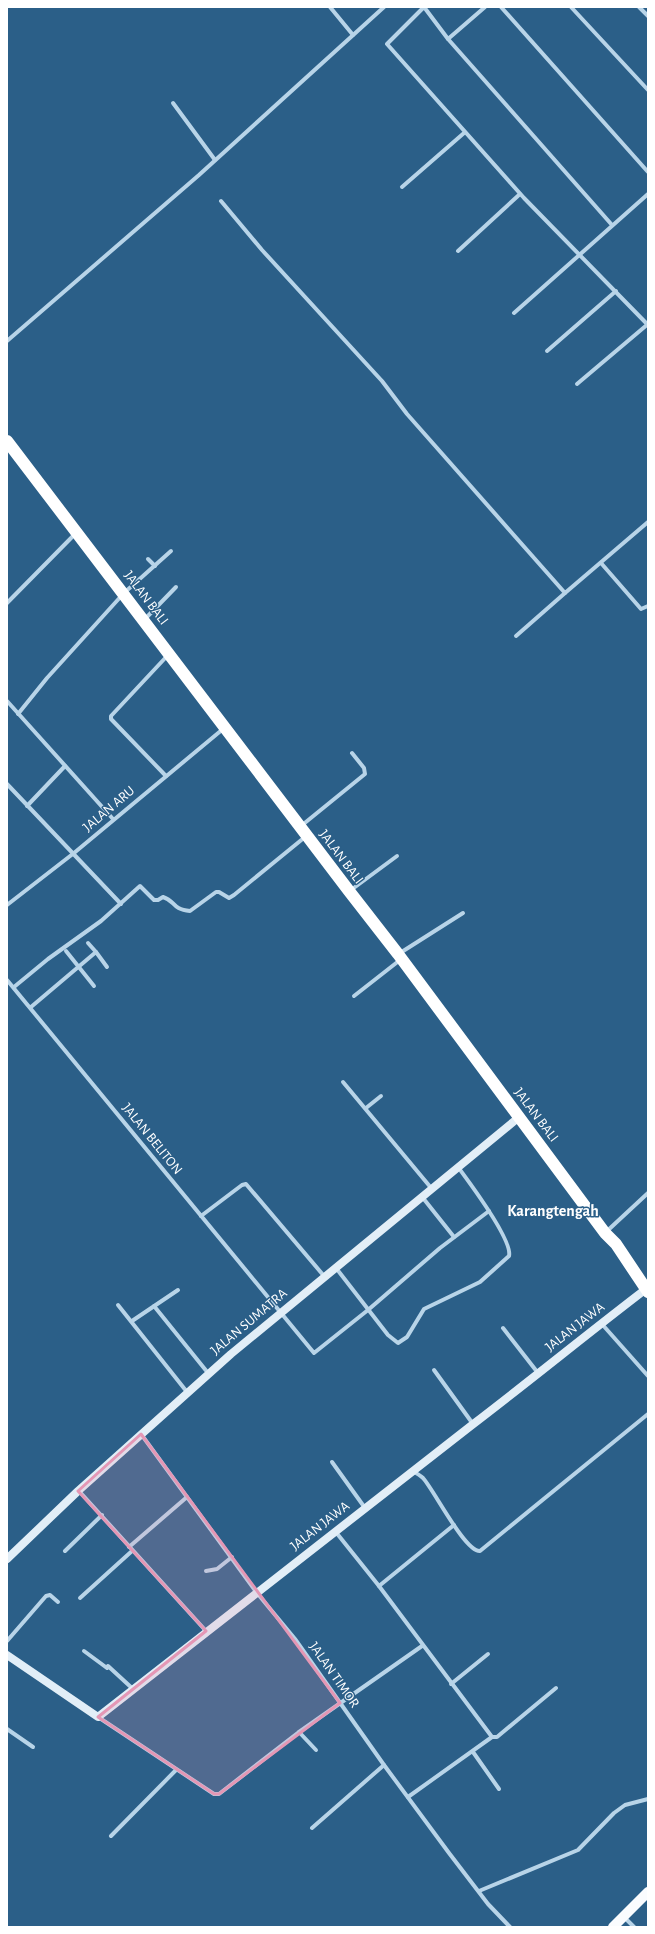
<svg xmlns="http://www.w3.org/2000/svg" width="655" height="1934" viewBox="0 0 655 1934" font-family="'Alegreya Sans',sans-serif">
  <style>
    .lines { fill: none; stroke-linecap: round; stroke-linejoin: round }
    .street { stroke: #b8d4e8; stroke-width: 4 }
    .secondary { stroke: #e2eef7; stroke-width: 8 }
    .primary { stroke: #fafcfe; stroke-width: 10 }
    .highway { stroke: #fff; stroke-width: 12 }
    .marked { fill: #e497b5; fill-opacity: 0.2; stroke: #e497b5; stroke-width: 3; stroke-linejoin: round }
    .labels { text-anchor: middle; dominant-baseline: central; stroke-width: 3; stroke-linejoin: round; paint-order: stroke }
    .street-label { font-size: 14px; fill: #fff; stroke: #2b5f88 }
    .quarter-label { font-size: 16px; font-weight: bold; fill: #fff; stroke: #2b5f88 }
  </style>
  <rect width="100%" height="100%" fill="#2b5f88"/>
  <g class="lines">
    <!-- street -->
    <g class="street">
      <polyline points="330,7 353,35"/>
      <polyline points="501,7 648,172"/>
      <polyline points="571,7 648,90"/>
      <polyline points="639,7 648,16"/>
      <polyline points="448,39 485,7"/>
      <polyline points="173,103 215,160"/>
      <polyline points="402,187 464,133"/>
      <polyline points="221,201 262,250 382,381 407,414 565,593 648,522"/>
      <polyline points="612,225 448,39 424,7 387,44 524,198 648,325"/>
      <polyline points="458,251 520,194"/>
      <polyline points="514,313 648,194"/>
      <polyline points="7,341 199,175 384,7"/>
      <polyline points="547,351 616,291"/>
      <polyline points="577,384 648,324"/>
      <polyline points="148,559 155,566"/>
      <polyline points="601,563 641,609 648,606"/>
      <polyline points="7,603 75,534"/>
      <polyline points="144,620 176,587"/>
      <polyline points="516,636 565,593"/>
      <polyline points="7,701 113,819"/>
      <polyline points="18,714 47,678 124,593 171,551"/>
      <polyline points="166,776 111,719 111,716 168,655"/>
      <polyline points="7,784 121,904"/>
      <polyline points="27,806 65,766"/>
      <polyline points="301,826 365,774 364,768 352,753"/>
      <polyline points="351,890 397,856"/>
      <polyline points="7,905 74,853 223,729"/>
      <polyline points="88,943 96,952"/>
      <polyline points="66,951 94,986"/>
      <polyline points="400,953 463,913"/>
      <polyline points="7,980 314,1353 368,1310 440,1248 489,1211"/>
      <path d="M14 987 48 959 101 921 140 886 154 900H158L163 897C176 901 171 909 190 911L216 892H219L229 898 234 895 305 837"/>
      <polyline points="354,996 400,960"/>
      <polyline points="31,1007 96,952 107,967"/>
      <polyline points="343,1082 432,1189"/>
      <polyline points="366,1108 381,1096"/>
      <polyline points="423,1198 454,1237"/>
      <polyline points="201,1216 242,1185 246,1184 324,1276"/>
      <polyline points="606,1232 648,1193"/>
      <path d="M336 1268 388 1335 398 1343 407 1337 424 1309 480 1282 509 1256C513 1240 469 1182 458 1167"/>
      <polyline points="118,1305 187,1392"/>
      <polyline points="154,1306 208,1373"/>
      <polyline points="132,1321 178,1290"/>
      <polyline points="601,1323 648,1376"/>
      <polyline points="503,1328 538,1373"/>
      <polyline points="434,1370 473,1424"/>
      <polyline points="141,1434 257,1593 295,1639 384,1765 449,1853 488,1904 510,1927"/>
      <polyline points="332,1462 365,1508"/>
      <path d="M412 1471C416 1473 420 1475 423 1478 434 1490 465 1552 480 1551L648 1414"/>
      <polyline points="79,1491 206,1631"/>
      <polyline points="335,1531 379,1586 492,1737"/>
      <polyline points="129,1547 187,1497"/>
      <polyline points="65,1551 102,1515"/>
      <polyline points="206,1571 217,1569 232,1557"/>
      <polyline points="379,1586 454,1525"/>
      <polyline points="80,1598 132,1551"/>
      <polyline points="7,1641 46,1596 50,1595 58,1602"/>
      <polyline points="84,1651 107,1668 108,1666 133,1689"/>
      <polyline points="451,1684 488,1654"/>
      <polyline points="98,1717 214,1794 219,1794 299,1732 422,1646"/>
      <polyline points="7,1729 33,1747"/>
      <polyline points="299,1732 316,1750"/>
      <polyline points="473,1752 499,1789"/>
      <polyline points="408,1797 492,1737 497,1737 556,1688"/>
      <polyline points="312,1828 384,1765"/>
      <polyline points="111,1836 176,1770"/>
      <polyline points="479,1891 578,1850 614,1813 625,1805 648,1799"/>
      <polyline points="624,1917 634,1927"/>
    </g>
    <!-- secondary -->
    <g class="secondary">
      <polyline points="7,1559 78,1491 231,1354 518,1118"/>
      <path d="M7 1655 98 1717C222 1619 347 1522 472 1425 531 1380 587 1334 646 1289"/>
    </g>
    <!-- primary -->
    <polyline class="primary" points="613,1927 648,1892"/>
    <!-- highway -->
    <polyline class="highway" points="7,441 349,891 398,954 605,1233 616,1244 648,1292"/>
  </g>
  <!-- marked area -->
  <path class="marked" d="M141 1434 340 1703 219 1794H214L98 1717 206 1631 78 1491Z"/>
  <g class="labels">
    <!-- street labels -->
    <g class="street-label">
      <text transform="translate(146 598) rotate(53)">JALAN BALI</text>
      <text transform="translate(109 809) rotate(-40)">JALAN ARU</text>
      <text transform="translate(341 857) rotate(53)">JALAN BALI</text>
      <text transform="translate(536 1115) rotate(53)">JALAN BALI</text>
      <text transform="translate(152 1139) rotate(51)">JALAN BELITON</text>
      <text transform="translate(249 1322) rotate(-40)">JALAN SUMATRA</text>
      <text transform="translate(575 1327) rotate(-38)">JALAN JAWA</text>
      <text transform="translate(320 1526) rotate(-38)">JALAN JAWA</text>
      <text transform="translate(334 1675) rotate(55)">JALAN TIMOR</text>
    </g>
    <!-- quarter labels -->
    <g class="quarter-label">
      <text x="553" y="1211">Karangtengah</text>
    </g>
  </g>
  <!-- border -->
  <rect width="655" height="1934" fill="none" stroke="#ffffff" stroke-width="16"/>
</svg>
